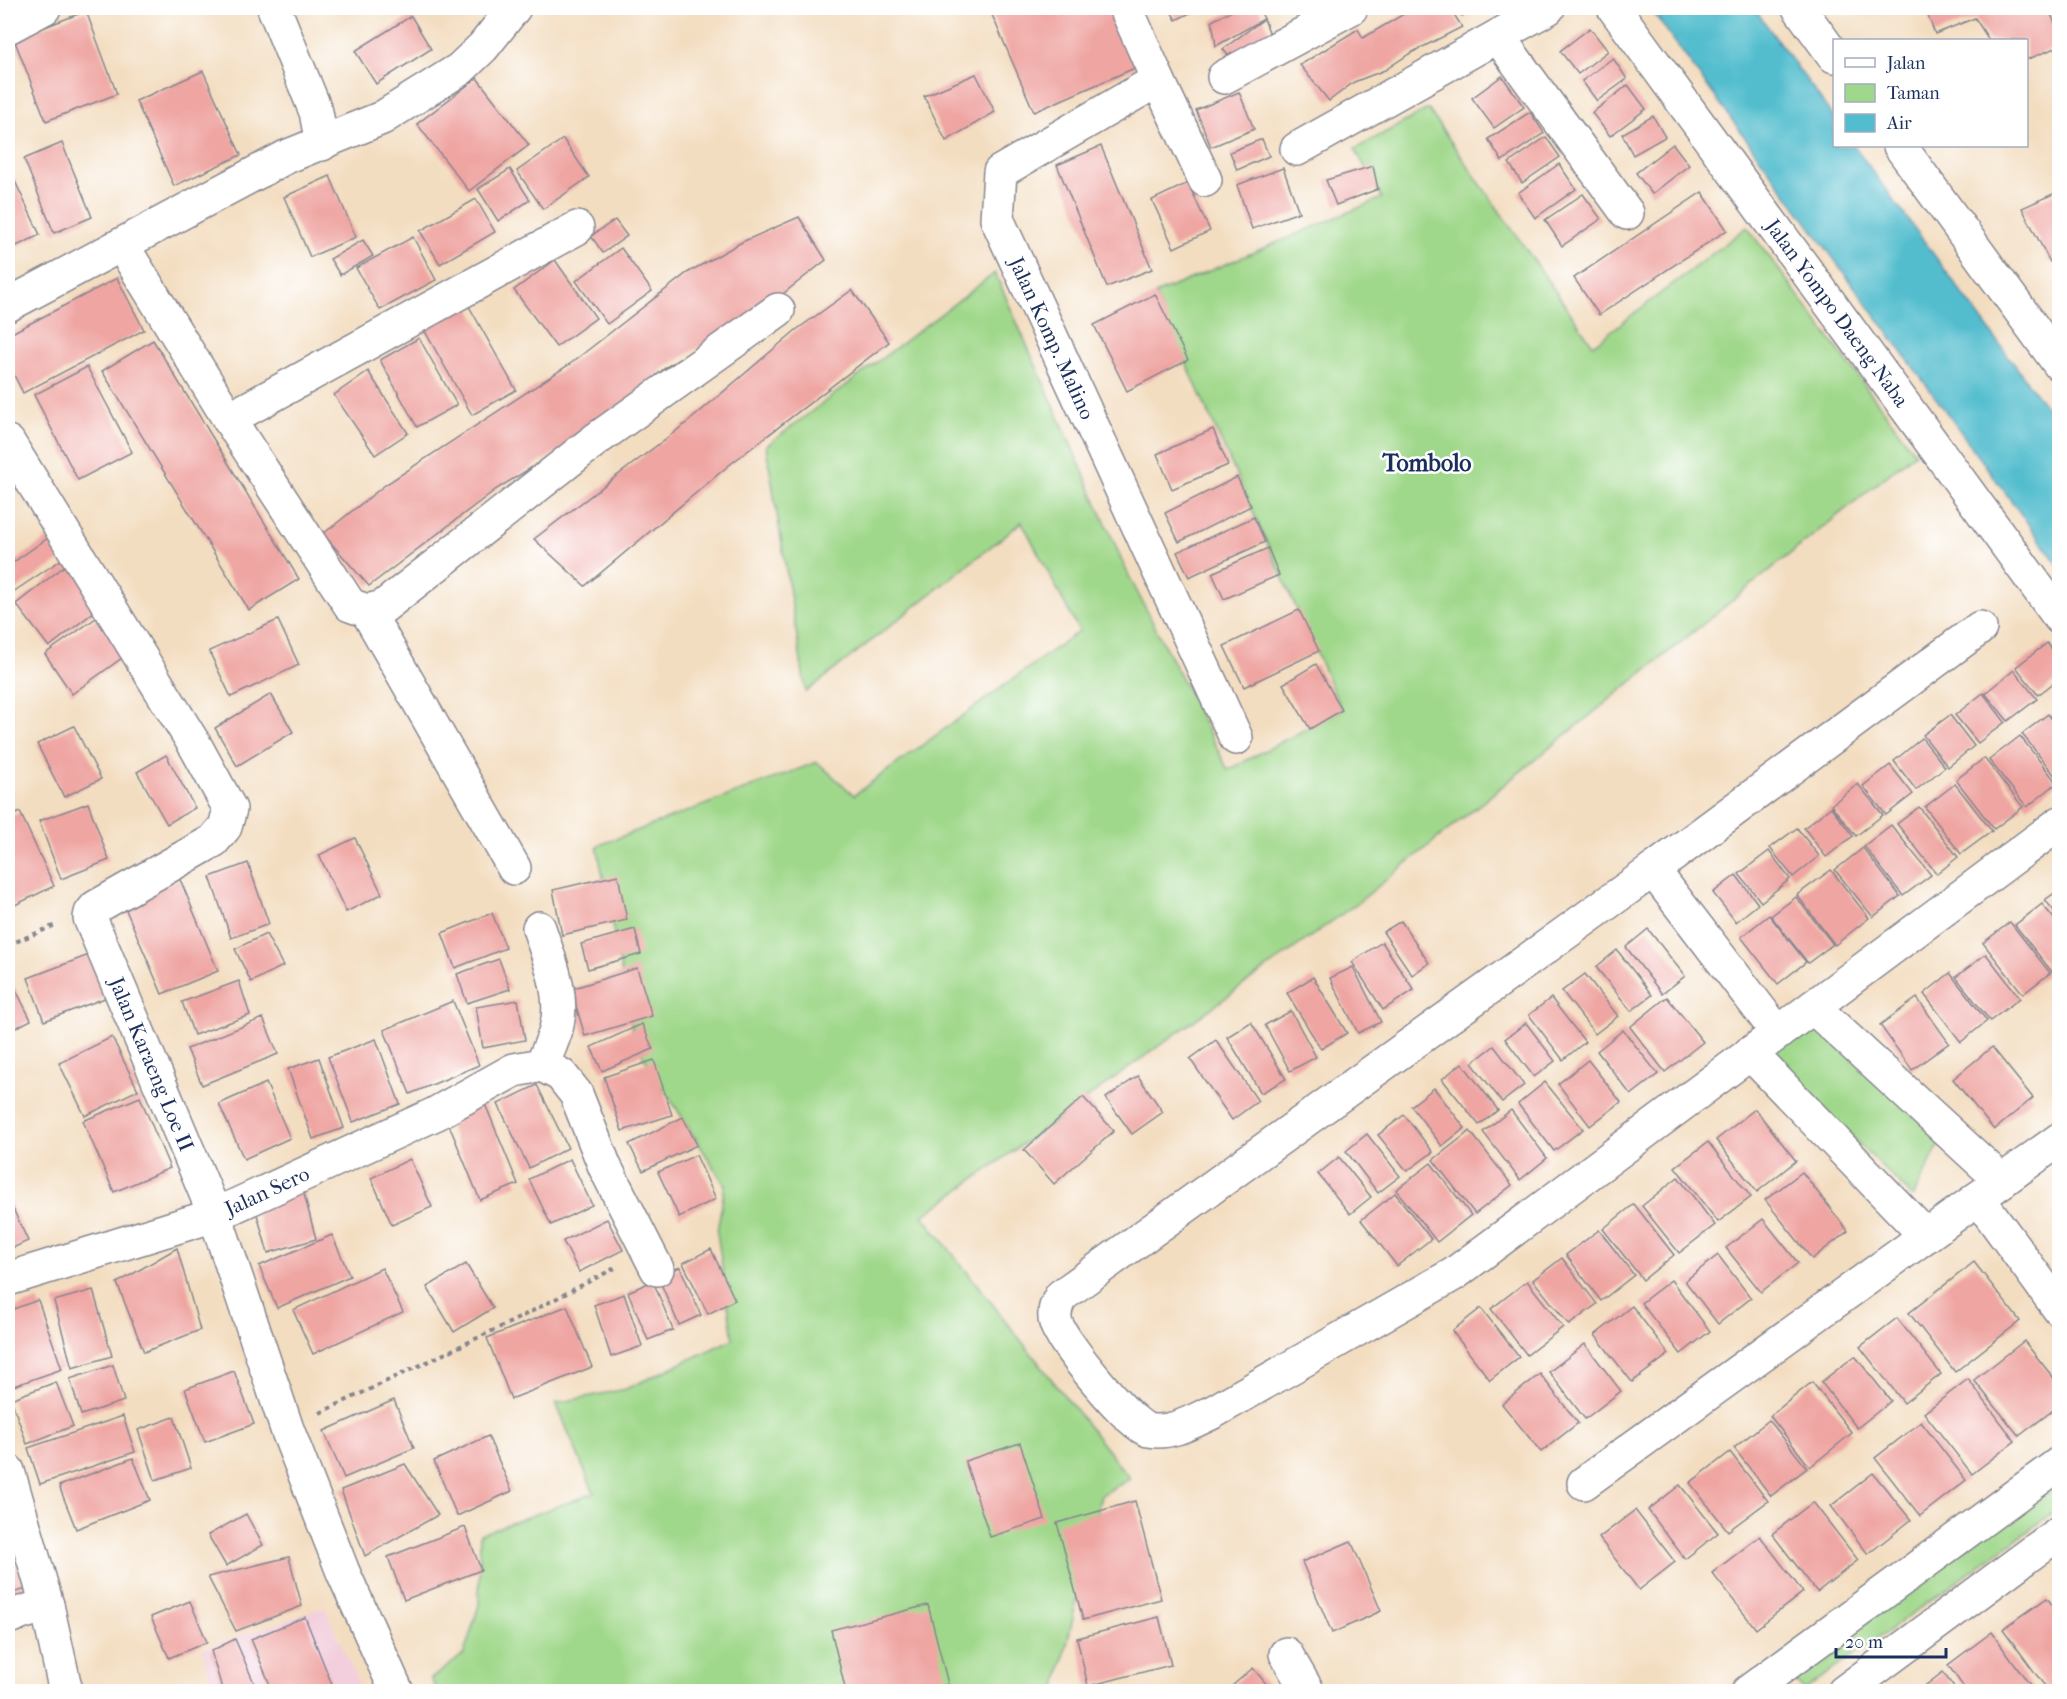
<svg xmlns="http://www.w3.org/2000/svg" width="2067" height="1699" viewBox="0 0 2067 1699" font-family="'IM FELL French Canon',serif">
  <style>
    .built { fill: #f3cfde }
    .green { fill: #a0d88b; stroke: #5e8474; stroke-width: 1.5 }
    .water { fill: #52bdce; stroke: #367696; stroke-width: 1.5 }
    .building { fill: #efa6a3 }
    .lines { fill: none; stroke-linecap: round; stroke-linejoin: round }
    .street-casing { stroke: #87868f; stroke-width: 36 }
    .secondary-casing { stroke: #87868f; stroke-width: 36 }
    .path { stroke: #87868f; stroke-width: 4; stroke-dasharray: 4.5 4.5; stroke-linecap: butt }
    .street { stroke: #fff; stroke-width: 33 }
    .secondary { stroke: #fff; stroke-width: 33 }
    .labels { text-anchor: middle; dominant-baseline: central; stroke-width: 5; stroke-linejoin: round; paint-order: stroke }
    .street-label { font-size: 21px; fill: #1b2f5e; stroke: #fff }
    .quarter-label { font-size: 24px; font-weight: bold; fill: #1b2f5e; stroke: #fff }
  </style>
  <rect width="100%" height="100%" fill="#fff"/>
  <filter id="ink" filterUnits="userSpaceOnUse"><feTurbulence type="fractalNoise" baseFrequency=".0167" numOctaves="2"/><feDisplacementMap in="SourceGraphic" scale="12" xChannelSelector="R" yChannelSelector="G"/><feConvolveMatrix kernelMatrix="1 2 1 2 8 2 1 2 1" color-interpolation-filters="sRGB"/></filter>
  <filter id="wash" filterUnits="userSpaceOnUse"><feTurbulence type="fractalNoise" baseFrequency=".008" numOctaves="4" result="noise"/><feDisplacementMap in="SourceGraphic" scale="24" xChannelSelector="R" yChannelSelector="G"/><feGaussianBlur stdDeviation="1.35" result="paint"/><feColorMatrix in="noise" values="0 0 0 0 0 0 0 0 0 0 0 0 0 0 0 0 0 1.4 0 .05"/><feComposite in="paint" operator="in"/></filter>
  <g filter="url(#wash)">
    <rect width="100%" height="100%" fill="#f3ddc0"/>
    <!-- built -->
    <polygon class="built" points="325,1607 362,1691 215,1691 202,1649"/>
    <!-- green -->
    <g class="green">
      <polygon points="1428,109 1593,345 1747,227 1915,453 1360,901 923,1216 1130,1479 1101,1495 1056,1691 438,1692 431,1679 464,1654 479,1605 480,1534 594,1493 556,1403 626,1389 733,1339 717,1232 725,1185 635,1043 597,846 817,762 854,795 1079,631 1022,522 806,692 766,446 995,273 1128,574 1228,770 1342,710 1155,294 1382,198 1355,149"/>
      <polygon points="1839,1009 1948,1126 1913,1197 1766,1052"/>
      <polygon points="2059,1481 2059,1509 1803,1691 1790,1674"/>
    </g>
    <!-- water -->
    <polygon class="water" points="1650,8 1754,8 1834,118 1834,146 1854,146 2059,425 2059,566"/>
    <g id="blocks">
      <!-- building -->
      <g class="building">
        <polygon points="989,8 1122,8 1146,63 1034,112"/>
        <polygon points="1169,8 1200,8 1176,20"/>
        <polygon points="1237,8 1259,8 1264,19 1216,46 1212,21"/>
        <polygon points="1414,8 1450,8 1462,27 1409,54 1385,70 1354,82 1329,101 1300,65 1358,29 1363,38"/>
        <polygon points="1457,8 1477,8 1462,16"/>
        <polygon points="1925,8 2048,8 2060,34 2060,46 2026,60 2026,40 1989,40 1975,18 1935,34"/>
        <polygon points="86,11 117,94 46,121 14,39"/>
        <polygon points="411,16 431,49 376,84 355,51"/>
        <polygon points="1264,19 1273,42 1234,63 1223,49"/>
        <polygon points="1590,28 1608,51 1578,74 1560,51"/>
        <polygon points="1613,58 1627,79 1597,101 1582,81"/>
        <polygon points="203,71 241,155 174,186 136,101"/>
        <polygon points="976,74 995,112 946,141 924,96"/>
        <polygon points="1502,76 1524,107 1494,128 1472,98"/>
        <polygon points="477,78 529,145 469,191 417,124"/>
        <polygon points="1628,85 1646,109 1610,136 1592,113"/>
        <polygon points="1239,92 1254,129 1211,147 1196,110"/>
        <polygon points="1530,112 1544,133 1502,161 1488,139"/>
        <polygon points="1653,116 1665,137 1633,155 1622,134"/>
        <polygon points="1546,137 1560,157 1522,183 1509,163"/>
        <polygon points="563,139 589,177 543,209 517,171"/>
        <polygon points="1262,139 1269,156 1237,170 1230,152"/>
        <polygon points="62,143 92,217 54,233 24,159"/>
        <polygon points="1673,144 1689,165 1652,194 1636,173"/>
        <polygon points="1101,146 1152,269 1107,287 1057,165"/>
        <polygon points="1559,164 1576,189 1535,218 1518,193"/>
        <polygon points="1373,166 1378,189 1336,205 1326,180"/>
        <polygon points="1283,168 1299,212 1252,229 1237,185"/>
        <polygon points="510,169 530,200 498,221 478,189"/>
        <polygon points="330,176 356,237 310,257 284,197"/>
        <polygon points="14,179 40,235 8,250 8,182"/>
        <polygon points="1188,183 1210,231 1174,248 1152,200"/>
        <polygon points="2060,191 2060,258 2050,262 2022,208"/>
        <polygon points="1702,192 1727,230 1599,315 1574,278"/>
        <polygon points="1583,194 1601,219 1562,246 1545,220"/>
        <polygon points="476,199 495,232 440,264 420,231"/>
        <polygon points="799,217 826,260 775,300 666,367 613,413 558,451 495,490 369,586 323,534 385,485 570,364 687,273 742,242"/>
        <polygon points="615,220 627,236 603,253 591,236"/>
        <polygon points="413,237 436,280 380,310 356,268"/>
        <polygon points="363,240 373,256 340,275 330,259"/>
        <polygon points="621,248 652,291 607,324 576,281"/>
        <polygon points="555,260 596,318 556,347 514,290"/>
        <polygon points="117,278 144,330 23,393 8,363 8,335"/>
        <polygon points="852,290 889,342 728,466 585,586 534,539 689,421 796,330"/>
        <polygon points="1155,294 1188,360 1127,391 1094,325"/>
        <polygon points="466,301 516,390 472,415 422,326"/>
        <polygon points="419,338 457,405 417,427 380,360"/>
        <polygon points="153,340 299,579 249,610 102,371"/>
        <polygon points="87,367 132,452 78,480 34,395"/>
        <polygon points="368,371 408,433 375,455 334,395"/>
        <polygon points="1213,429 1228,465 1172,489 1157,454"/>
        <polygon points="1237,477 1251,506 1179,542 1165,513"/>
        <polygon points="1254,517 1265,542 1189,577 1177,552"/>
        <polygon points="48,538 62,559 10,594 8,590 8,566"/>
        <polygon points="1268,548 1279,575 1224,599 1212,573"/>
        <polygon points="71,561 104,604 49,647 16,604"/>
        <polygon points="1299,610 1319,651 1244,687 1224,646"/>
        <polygon points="106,611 133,650 72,694 45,654"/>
        <polygon points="278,620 299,665 231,697 209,651"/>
        <polygon points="2047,643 2060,660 2060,678 2038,695 2016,667"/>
        <polygon points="1316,664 1342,710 1310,729 1283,684"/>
        <polygon points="2014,670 2037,699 2008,721 1985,693"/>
        <polygon points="1983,693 2005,722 1978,743 1955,715"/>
        <polygon points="271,694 293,732 237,766 215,728"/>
        <polygon points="2060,708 2060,724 2052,714"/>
        <polygon points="2048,714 2060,730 2060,782 2022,734"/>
        <polygon points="1950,715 1974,746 1948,767 1923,735"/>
        <polygon points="74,726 101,779 64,797 37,744"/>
        <polygon points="2020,736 2057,783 2027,807 1989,760"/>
        <polygon points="1922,738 1945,767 1916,790 1894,761"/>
        <polygon points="166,755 195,808 167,824 137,772"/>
        <polygon points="1984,758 2023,807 1994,829 1956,780"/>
        <polygon points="1890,765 1913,794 1886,815 1863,786"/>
        <polygon points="1858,784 1883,815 1856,836 1831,805"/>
        <polygon points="1955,784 1992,831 1961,854 1925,807"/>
        <polygon points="88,803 109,860 61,879 39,821"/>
        <polygon points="1831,807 1853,836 1826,857 1804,828"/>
        <polygon points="1919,807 1958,857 1937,874 1897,824"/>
        <polygon points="20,812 54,886 9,908 8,818"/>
        <polygon points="1891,825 1931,875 1903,896 1864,846"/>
        <polygon points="1797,828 1819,856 1793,877 1770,848"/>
        <polygon points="355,838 382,894 346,912 319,855"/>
        <polygon points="1863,848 1900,896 1873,917 1835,870"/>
        <polygon points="1769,851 1790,879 1761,902 1739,874"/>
        <polygon points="248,863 269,924 231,938 210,877"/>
        <polygon points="1831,870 1869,918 1835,945 1797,895"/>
        <polygon points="618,875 627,920 562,935 553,890"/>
        <polygon points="1736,875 1758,904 1736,922 1713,893"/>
        <polygon points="180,879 218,971 162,994 123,903"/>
        <polygon points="2060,889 2060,918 2045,900"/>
        <polygon points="1796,897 1833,944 1808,963 1771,916"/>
        <polygon points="2042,904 2060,926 2060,966 2052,972 2015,925"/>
        <polygon points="492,913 506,948 455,968 442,933"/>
        <polygon points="1769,915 1806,962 1778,984 1741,937"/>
        <polygon points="1401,921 1429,963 1412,975 1383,932"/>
        <polygon points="2010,922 2050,973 2023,994 1983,943"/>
        <polygon points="635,929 641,954 588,969 581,944"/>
        <polygon points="1648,929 1685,976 1662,994 1626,947"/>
        <polygon points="266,934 283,966 251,982 235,949"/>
        <polygon points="1382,942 1414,990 1383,1010 1352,962"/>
        <polygon points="1617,950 1652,995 1631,1011 1596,967"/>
        <polygon points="1986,954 2020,998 1990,1021 1956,977"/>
        <polygon points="89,955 105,998 44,1021 28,978"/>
        <polygon points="499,959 510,989 467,1003 457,974"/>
        <polygon points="1353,967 1381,1022 1358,1033 1330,978"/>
        <polygon points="637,968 652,1016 585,1036 571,989"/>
        <polygon points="1950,973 1987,1021 1961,1042 1924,994"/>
        <polygon points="8,974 31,1020 8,1032"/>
        <polygon points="1585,974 1618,1016 1595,1034 1562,991"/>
        <polygon points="1313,977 1347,1033 1321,1049 1287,993"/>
        <polygon points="239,981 250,1015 194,1035 182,1002"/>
        <polygon points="1667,997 1703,1042 1665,1072 1630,1027"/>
        <polygon points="1551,998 1585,1042 1563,1060 1529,1015"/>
        <polygon points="1917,998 1949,1043 1912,1070 1880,1025"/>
        <polygon points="518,1000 525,1040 483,1048 476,1007"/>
        <polygon points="453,1001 479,1065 410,1094 384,1030"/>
        <polygon points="1291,1011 1316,1057 1290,1071 1265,1025"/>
        <polygon points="263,1018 278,1054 202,1085 187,1049"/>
        <polygon points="1251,1022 1286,1079 1261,1093 1227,1037"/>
        <polygon points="1526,1023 1555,1061 1534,1077 1505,1039"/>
        <polygon points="642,1024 653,1049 602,1071 591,1047"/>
        <polygon points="1623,1030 1658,1074 1631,1095 1597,1051"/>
        <polygon points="112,1037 138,1090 85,1116 59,1063"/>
        <polygon points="376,1039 400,1104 353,1122 328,1057"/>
        <polygon points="1216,1040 1258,1101 1232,1120 1190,1059"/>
        <polygon points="1494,1046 1524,1085 1502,1102 1472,1063"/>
        <polygon points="1992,1047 2033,1098 1994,1130 1953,1079"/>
        <polygon points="319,1058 344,1128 313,1139 288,1069"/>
        <polygon points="654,1060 672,1115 622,1131 604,1077"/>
        <polygon points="1588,1060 1621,1102 1590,1126 1558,1084"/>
        <polygon points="1462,1063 1498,1110 1479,1125 1442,1079"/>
        <polygon points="1138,1076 1163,1112 1132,1134 1106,1098"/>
        <polygon points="1545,1082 1583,1129 1554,1151 1518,1104"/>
        <polygon points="266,1083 290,1138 244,1159 219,1104"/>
        <polygon points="537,1085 568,1148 529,1168 498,1104"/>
        <polygon points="1434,1088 1465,1128 1442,1146 1411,1106"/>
        <polygon points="140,1097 170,1168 114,1192 83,1121"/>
        <polygon points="1083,1097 1114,1131 1054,1184 1024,1150"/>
        <polygon points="485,1104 518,1184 480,1200 447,1120"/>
        <polygon points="1755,1109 1796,1161 1757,1192 1716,1140"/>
        <polygon points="1511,1110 1547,1158 1520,1180 1483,1132"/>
        <polygon points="1404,1115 1433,1152 1407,1171 1378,1135"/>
        <polygon points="683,1117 697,1145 643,1171 629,1144"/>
        <polygon points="1470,1131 1512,1185 1475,1214 1433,1160"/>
        <polygon points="1367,1134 1400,1176 1378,1193 1346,1151"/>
        <polygon points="1708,1142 1751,1197 1718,1222 1675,1167"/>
        <polygon points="696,1155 716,1199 679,1217 658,1172"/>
        <polygon points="1339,1157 1371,1197 1350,1214 1318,1174"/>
        <polygon points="410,1159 432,1207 392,1225 371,1178"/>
        <polygon points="570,1159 592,1205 551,1225 529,1179"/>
        <polygon points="1431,1163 1471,1215 1437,1242 1396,1190"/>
        <polygon points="1802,1172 1848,1231 1812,1259 1765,1200"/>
        <polygon points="1678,1177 1715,1225 1679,1253 1642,1206"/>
        <polygon points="303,1190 316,1239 268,1253 254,1204"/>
        <polygon points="1395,1193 1431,1239 1397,1266 1361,1220"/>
        <polygon points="8,1198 28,1241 8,1250"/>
        <polygon points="1634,1204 1674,1255 1643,1280 1603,1229"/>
        <polygon points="607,1219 623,1250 579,1272 563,1241"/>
        <polygon points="1763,1219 1798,1263 1761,1292 1726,1248"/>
        <polygon points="1599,1230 1634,1275 1601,1301 1566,1255"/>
        <polygon points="332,1235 350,1276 277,1308 259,1266"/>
        <polygon points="177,1248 200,1330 144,1352 117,1283"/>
        <polygon points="711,1249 735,1300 708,1314 683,1263"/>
        <polygon points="1718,1255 1751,1298 1718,1324 1685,1281"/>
        <polygon points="1562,1258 1597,1304 1569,1325 1533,1280"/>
        <polygon points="1974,1262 2020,1321 1955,1372 1909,1313"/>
        <polygon points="466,1264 493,1308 454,1332 427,1287"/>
        <polygon points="680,1267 701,1315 679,1325 658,1277"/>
        <polygon points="382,1268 403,1312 313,1354 293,1310"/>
        <polygon points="1671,1280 1710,1331 1681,1354 1641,1303"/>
        <polygon points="653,1281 673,1330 648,1340 628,1292"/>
        <polygon points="1527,1281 1563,1327 1527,1355 1491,1309"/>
        <polygon points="93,1290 112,1356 72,1368 54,1301"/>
        <polygon points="624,1294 642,1346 611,1357 594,1305"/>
        <polygon points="38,1300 62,1369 8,1388 8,1311"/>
        <polygon points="567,1306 592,1367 511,1399 487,1338"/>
        <polygon points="1632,1306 1669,1354 1632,1382 1595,1335"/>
        <polygon points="1481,1308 1519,1357 1490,1380 1452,1331"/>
        <polygon points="1897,1318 1941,1374 1904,1403 1860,1347"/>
        <polygon points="2024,1341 2060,1386 2060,1405 2019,1436 1974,1380"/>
        <polygon points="1585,1344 1621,1391 1585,1419 1549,1372"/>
        <polygon points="1855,1356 1891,1401 1857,1428 1821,1382"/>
        <polygon points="113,1365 124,1401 81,1415 70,1379"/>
        <polygon points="234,1371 254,1424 205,1442 185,1389"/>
        <polygon points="1540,1374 1578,1423 1541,1452 1502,1404"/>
        <polygon points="1968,1379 2015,1441 1972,1474 1924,1413"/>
        <polygon points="56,1382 73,1426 27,1444 11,1399"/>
        <polygon points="1812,1382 1852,1433 1810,1467 1770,1416"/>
        <polygon points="394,1400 414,1448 344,1478 324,1431"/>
        <polygon points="123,1416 135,1452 40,1484 28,1448"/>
        <polygon points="174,1417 191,1468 155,1480 138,1430"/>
        <polygon points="1769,1420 1807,1468 1771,1496 1734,1448"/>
        <polygon points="1921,1422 1966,1480 1920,1516 1875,1458"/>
        <polygon points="488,1436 512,1491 457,1516 434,1461"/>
        <polygon points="1020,1443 1045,1519 990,1537 965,1461"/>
        <polygon points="1730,1452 1768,1501 1728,1531 1690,1483"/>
        <polygon points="133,1458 150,1500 76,1529 59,1486"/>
        <polygon points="405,1464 438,1515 365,1556 341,1490"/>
        <polygon points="1873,1473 1911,1520 1868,1554 1831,1506"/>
        <polygon points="1680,1485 1718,1533 1685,1559 1648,1510"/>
        <polygon points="1135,1501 1161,1599 1083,1620 1057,1523"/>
        <polygon points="1813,1502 1858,1560 1817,1592 1772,1534"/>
        <polygon points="1635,1510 1675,1562 1639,1590 1599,1538"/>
        <polygon points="246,1514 263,1545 226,1566 208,1535"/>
        <polygon points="465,1527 481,1570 404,1600 388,1557"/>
        <polygon points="1760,1536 1803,1592 1756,1629 1712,1573"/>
        <polygon points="1351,1541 1381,1611 1332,1633 1302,1562"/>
        <polygon points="21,1545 31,1588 8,1594 8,1548"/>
        <polygon points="289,1557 302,1606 236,1631 208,1577"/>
        <polygon points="2047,1598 2060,1615 2058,1692 2049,1692 2003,1629"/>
        <polygon points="190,1601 207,1642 169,1658 151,1617"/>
        <polygon points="928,1605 950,1692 846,1692 831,1630"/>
        <polygon points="305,1617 335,1692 273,1692 251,1639"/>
        <polygon points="1159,1617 1171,1665 1088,1686 1077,1638"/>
        <polygon points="1992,1632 2035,1692 1967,1692 1948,1665"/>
        <polygon points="235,1639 258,1692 223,1692 211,1651"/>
        <polygon points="1253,1668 1273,1692 1225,1692"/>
        <polygon points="1943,1672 1957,1692 1917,1692"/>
      </g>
    </g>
  </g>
  <g filter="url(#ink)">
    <use href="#blocks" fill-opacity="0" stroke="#87868f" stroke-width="1.5"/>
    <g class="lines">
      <defs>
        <g id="street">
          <polyline points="274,8 316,112 322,144"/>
          <path id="s1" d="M1126 8 1158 80 1000 172 997 219 1236 738"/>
          <polyline points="8,27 44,8"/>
          <polyline points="1499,38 1627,213"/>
          <polyline points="1224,77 1351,8"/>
          <polyline points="1158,80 1205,180"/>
          <polyline points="1297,149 1548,8"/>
          <polyline points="122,245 229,419 350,605 367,611 383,607 594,441 778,310"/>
          <polyline points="8,305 286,157 382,118 460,69 483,47 514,8"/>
          <polyline points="229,419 577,228"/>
          <path id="s2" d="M8 442 196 747 230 809 225 827 213 841 96 907 91 913 90 918 215 1215 287 1429 343 1572 397 1692"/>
          <polyline points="367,611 514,868"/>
          <path d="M1653 870 1061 1296C1056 1305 1053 1313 1056 1323 1062 1342 1129 1425 1148 1430 1171 1435 1193 1421 1213 1412L1454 1274 2060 823"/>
          <path d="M539 928C549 959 564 993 557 1025 554 1039 547 1053 542 1065"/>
          <polyline points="1813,1007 2002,1181"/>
          <polyline points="1778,1033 1653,870 1980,628"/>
          <polyline points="1750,1053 1926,1236"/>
          <polyline points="1978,1198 2060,1310"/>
          <path id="s3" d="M8 1279 215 1215 435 1114 514 1070 542 1065 561 1075 576 1094 605 1167 657 1269"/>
          <polyline points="8,1471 47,1605 66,1692"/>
          <polyline points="1584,1483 2060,1139"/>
          <polyline points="8,1617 47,1605"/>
          <polyline points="1286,1654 1308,1692"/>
          <polyline points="1748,1692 2060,1463"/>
          <polyline points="1844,1692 2060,1532"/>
        </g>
        <g id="secondary">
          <path id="s4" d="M1614 8 2060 618"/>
          <polyline points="1799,8 1834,56"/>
          <polyline points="1900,146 2060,365"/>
        </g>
      </defs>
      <!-- street casing -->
      <use href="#street" class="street-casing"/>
      <!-- secondary casing -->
      <use href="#secondary" class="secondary-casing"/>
      <!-- path -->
      <g class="path">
        <polyline points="8,945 56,925"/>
        <polyline points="320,1413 515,1320 617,1267"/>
      </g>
      <!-- street -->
      <use href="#street" class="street"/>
      <!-- secondary -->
      <use href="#secondary" class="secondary"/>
    </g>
  </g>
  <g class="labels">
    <!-- street labels -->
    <g class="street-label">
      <text stroke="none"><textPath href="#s4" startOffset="378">Jalan Yompo Daeng Naba</textPath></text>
      <text stroke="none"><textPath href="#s1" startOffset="440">Jalan Komp. Malino</textPath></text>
      <text stroke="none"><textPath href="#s2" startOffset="772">Jalan Karaeng Loe II</textPath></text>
      <text stroke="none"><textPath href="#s3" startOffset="274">Jalan Sero</textPath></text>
    </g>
    <!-- quarter labels -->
    <g class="quarter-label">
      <text x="1427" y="463">Tombolo</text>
    </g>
  </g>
  <!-- margin -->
  <rect width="2067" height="1699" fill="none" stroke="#fff" stroke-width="30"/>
  <!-- legend -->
  <rect x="1833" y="39" width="195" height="108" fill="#ffffff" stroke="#a4acbf" stroke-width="1.5"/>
  <rect x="1845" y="58" width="30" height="9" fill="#ffffff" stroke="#a4acbf" stroke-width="1.5"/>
  <text x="1887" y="69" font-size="18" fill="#1b2f5e">Jalan</text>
  <rect x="1845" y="84" width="30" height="18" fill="#a0d88b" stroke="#a4acbf" stroke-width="1.5"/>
  <text x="1887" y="99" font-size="18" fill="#1b2f5e">Taman</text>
  <rect x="1845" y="114" width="30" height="18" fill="#52bdce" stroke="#a4acbf" stroke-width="1.5"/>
  <text x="1887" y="129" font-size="18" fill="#1b2f5e">Air</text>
  <!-- scale -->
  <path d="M1836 1648v9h110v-9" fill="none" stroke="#1b2f5e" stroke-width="3"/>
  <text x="1845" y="1648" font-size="18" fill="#1b2f5e" stroke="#ffffff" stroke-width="4.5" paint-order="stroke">20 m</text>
</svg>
